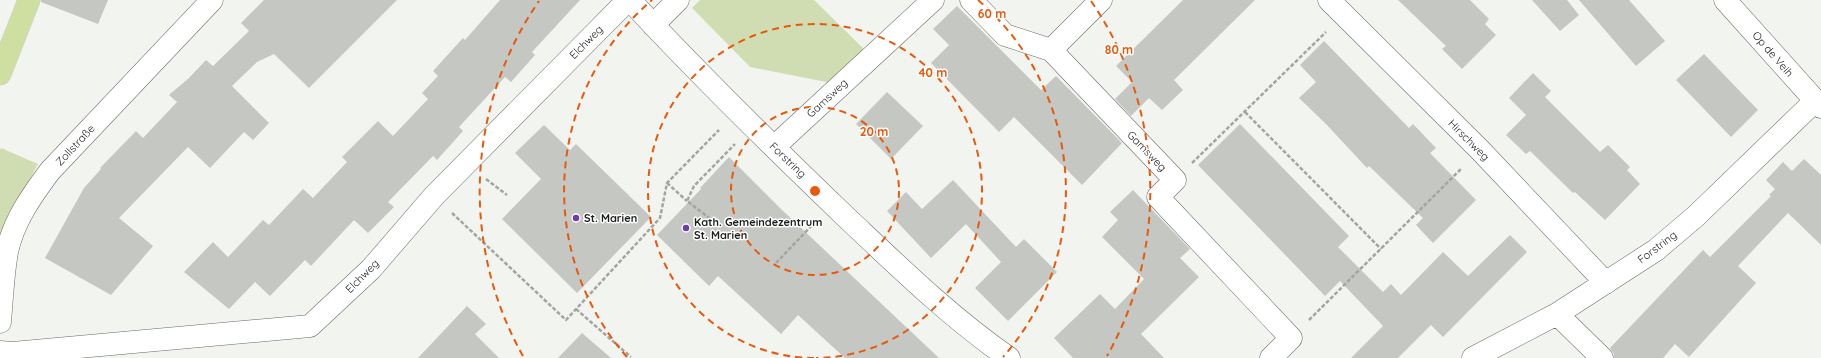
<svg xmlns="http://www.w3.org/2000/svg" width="1821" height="358" viewBox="0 0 1821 358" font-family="Quicksand,sans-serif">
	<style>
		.green { fill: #d0ddb3 }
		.building { fill: #c5c7c2 }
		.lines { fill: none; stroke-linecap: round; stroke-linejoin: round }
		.minor-casing { stroke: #6a6b67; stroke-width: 23 }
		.tertiary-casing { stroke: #6a6b67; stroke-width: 23 }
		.primary-casing { stroke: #d2d2d2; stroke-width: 23 }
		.path { stroke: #a4a5a1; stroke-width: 2.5; stroke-dasharray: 4 2; stroke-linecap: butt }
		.minor { stroke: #fff; stroke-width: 22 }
		.tertiary { stroke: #fff; stroke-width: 22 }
		.primary { stroke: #cedfa1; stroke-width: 22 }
		.ring { fill: none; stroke: #e8590c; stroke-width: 2; stroke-dasharray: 7 5 }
		.poi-dot { fill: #733bb2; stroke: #fff; stroke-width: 1.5 }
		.labels { text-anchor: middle; stroke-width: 3; stroke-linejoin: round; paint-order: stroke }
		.street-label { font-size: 11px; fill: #1d1d1c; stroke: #fff }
		.poi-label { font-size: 11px; font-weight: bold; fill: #1d1d1c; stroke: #fff; text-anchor: start }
		.centre { fill: #e8590c; stroke: #fff; stroke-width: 2 }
		.ring-label { font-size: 12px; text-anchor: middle; font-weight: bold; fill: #e8590c; stroke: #fff; stroke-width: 3; stroke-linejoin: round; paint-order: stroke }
	</style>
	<rect width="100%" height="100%" fill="#f2f4ef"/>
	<path class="green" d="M700 0H814L864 49 831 83 750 67 692 8Z
		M1 148 38 164 0 235V150Z"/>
	<path class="building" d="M41 0H108L98 24 41 2Z
		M264 0H397L309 88 274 54 257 62 232 86 269 123 253 140 244 132 210 168 188 147 119 218 153 246 111 295 45 258 84 188 101 169 100 168 136 131 143 138 177 102 169 95 189 78 206 60 213 66 249 31 241 23Z
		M500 0H580L532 52 535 55 511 82 505 77 459 127 463 131 437 160 433 156 388 202 394 207 368 233 354 220 311 266 305 260 270 296 255 282 229 309 184 272 213 242 228 257 263 220 269 225 303 189 313 198 347 162 342 157 378 121 393 136 428 99 422 93 438 76 433 71 463 38 465 40Z
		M1183 0H1255L1174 80 1183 90 1162 110 1149 98 1131 116 1115 99 1132 82 1116 66Z
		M1398 0H1470L1489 19 1485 24 1496 35 1462 69 1442 49 1446 46Z
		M1532 0H1567L1579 15 1560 31Z
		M1579 0H1629L1665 41 1636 66Z
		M957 6 1041 90 1056 76 1122 143 1082 185 1014 117 999 132 931 63 949 45 933 29Z
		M1324 41 1409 128 1413 124 1436 148 1430 153 1476 200 1433 243 1416 225 1423 218 1369 166 1367 168 1326 124 1299 98 1316 82 1300 65Z
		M1704 54 1758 110 1731 137 1676 80Z
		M1533 73 1551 91 1545 97 1600 152 1608 145 1630 167 1627 170 1640 184 1605 220 1575 192 1573 193 1530 151 1526 154 1506 135 1526 115 1509 98Z
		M887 92 923 126 891 159 856 124Z
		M1240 124 1349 236 1338 247 1383 292 1391 284 1401 295 1443 252 1468 276 1510 235 1527 252 1443 337 1431 325 1398 358H1351L1383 326 1340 281 1325 296 1198 165Z
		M544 125 570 150 576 144 651 217 577 293 502 219 541 179 515 153Z
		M729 157 781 209 939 358H845L798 315 781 334 718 276 709 286 657 235 701 189 700 188Z
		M1804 159 1821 175V245L1788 213 1738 266 1756 283 1689 357 1675 344 1663 358H1614V354L1610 348 1703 250 1710 257 1771 196 1769 195 1775 189 1766 180 1783 162 1792 171Z
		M953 180 1016 247 1024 239 1057 272 1008 321 975 288 1001 262 966 224 931 258 887 211 906 192 922 209Z
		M1133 190 1190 249 1180 258 1199 277 1141 334 1164 358H1073L1054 338 1100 294 1115 309 1144 279 1102 237 1118 220 1110 212Z
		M467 306 486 324 475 334 499 358H418Z
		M582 333 611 358H558Z"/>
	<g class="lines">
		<defs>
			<path id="minor" d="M630 0C699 75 773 147 847 218 899 267 950 317 1009 358
				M971 0 1005 35 1051 50 1175 180 1158 197 1291 338 1271 358
				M1329 0 1480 150 1606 283
				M653 25 678 0
				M1051 50 1101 0
				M774 147 933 0
				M1557 314 1602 358
				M0 322C2 299 3 275 7 252 13 222 32 195 50 171L212 0
				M0 352 13 353 310 326 371 269 434 196 628 0
				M1473 358 1557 314 1656 250 1696 216 1815 101"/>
			<path id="tertiary" d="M1725 0 1821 107"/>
			<path id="primary" d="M0 74 29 0"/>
		</defs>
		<use href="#minor" class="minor-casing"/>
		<use href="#tertiary" class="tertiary-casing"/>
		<use href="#primary" class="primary-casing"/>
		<path class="path" d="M1245 112 1381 249
			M1192 163 1326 32
			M486 179 507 195
			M667 183 687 201
			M452 213 566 320 660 218 667 183 719 130
			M720 226 687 201 694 186 735 144
			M776 263 815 222
			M576 309 631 357
			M1309 320 1462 168"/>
		<use href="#minor" class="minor"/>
		<use href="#tertiary" class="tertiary"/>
		<use href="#primary" class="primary"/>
	</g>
	<g class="ring">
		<circle cx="815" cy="191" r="84"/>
		<path d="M814 358A167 167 0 1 1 816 358"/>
		<path d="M627 357A251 251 0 0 1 652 0M978 0A251 251 0 0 1 1003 357"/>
		<path d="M523 356A335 335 0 0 1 539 1M1091 1A335 335 0 0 1 1107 356"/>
	</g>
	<g class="poi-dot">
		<circle cx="576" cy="218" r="4"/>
		<circle cx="686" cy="228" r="4"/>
	</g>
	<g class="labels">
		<g class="street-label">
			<text transform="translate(586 42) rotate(-45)" y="4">Elchweg</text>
			<text transform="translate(1773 54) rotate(49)" y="4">Op de Veih</text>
			<text transform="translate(827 98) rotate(-43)" y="4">Gamsweg</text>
			<text transform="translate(1469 140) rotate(45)" y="4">Hirschweg</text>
			<text transform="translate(75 145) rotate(-47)" y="4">Zollstraße</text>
			<text transform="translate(1147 151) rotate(46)" y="4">Gamsweg</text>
			<text transform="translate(788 160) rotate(44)" y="4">Forstring</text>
			<text transform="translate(1657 247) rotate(-37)" y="4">Forstring</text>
			<text transform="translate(362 276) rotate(-45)" y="4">Elchweg</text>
		</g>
		<g class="poi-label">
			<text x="584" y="222">St. Marien</text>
			<text x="694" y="226">Kath. Gemeindezentrum<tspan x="694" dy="13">St. Marien</tspan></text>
		</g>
	</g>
	<circle cx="815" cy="191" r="6" class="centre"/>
	<g class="ring-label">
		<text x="992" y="18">60 m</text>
		<text x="1119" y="54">80 m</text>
		<text x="933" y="77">40 m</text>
		<text x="874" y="136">20 m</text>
	</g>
</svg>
